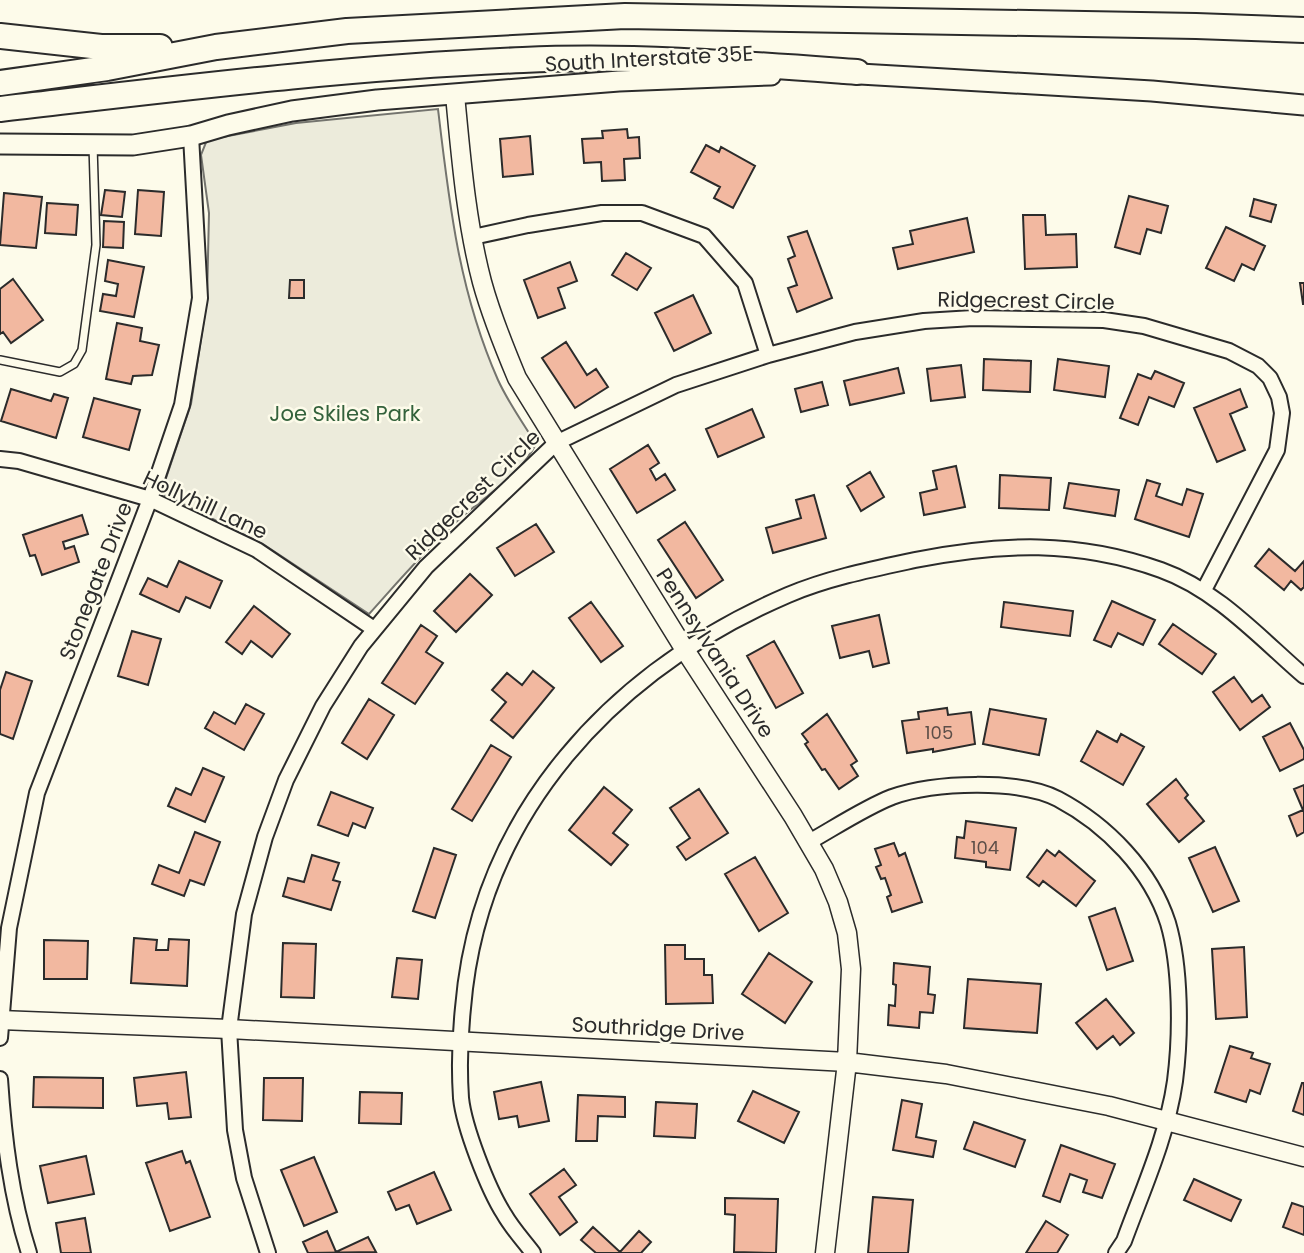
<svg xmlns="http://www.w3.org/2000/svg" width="1304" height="1253" viewBox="0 0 1304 1253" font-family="Poppins,sans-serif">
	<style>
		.green { fill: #ecebdb; stroke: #74746e; stroke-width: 2 }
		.building { fill: #f2b8a0; stroke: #2b2b2b; stroke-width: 2 }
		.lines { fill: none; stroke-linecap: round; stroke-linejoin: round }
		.service-casing { stroke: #2b2b2b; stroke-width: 10 }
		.minor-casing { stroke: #2b2b2b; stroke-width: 18 }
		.tertiary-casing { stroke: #2b2b2b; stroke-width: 21 }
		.secondary-casing { stroke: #2b2b2b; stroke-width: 23 }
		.motorway-casing { stroke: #2b2b2b; stroke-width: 28 }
		.service { stroke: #fdfbea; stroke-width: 7 }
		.minor { stroke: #fdfbea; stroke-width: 14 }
		.tertiary { stroke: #fdfbea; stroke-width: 18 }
		.secondary { stroke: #fdfbea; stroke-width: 19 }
		.motorway { stroke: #fdfbea; stroke-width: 24 }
		.labels { text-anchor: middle; stroke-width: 5; stroke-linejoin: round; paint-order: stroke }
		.number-label { font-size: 18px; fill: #5d4e48 }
		.street-label { font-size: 21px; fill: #2b2b2b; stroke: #fdfbea }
		.park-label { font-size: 21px; fill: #34623c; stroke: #fdfbea }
	</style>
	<rect width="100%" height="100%" fill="#fdfbea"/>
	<path class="green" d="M438 109C449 203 459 292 498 380 508 402 523 423 536 444 519 477 482 498 455 523 424 551 397 583 369 614L263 544 161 493 191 404 207 300 209 213 201 155 207 140 296 123Z"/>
	<path class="building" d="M627 129 628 138 639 137 640 158 624 159 625 180 602 181 601 162 584 163 582 139 603 138 602 131Z
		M530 136 533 174 503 177 500 139Z
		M706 145 719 152 721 147 755 166 733 208 714 198 720 187 691 172Z
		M105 190 125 192 122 217 101 215Z
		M138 190 164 192 161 236 135 234Z
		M4 193 42 197 36 248 0 245Z
		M1129 196 1168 206 1161 233 1147 229 1140 254 1115 247Z
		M1254 199 1276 205 1271 222 1250 216Z
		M47 203 78 205 76 235 45 233Z
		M1023 215H1045L1046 235 1076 234 1077 267 1025 269Z
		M967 218 974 252 898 269 893 248 913 244 910 231Z
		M104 221 124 222 123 248 103 247Z
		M1226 227 1265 246 1254 270 1242 264 1234 281 1206 268Z
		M807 231 832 298 797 312 788 288 797 285 788 259 795 256 788 237Z
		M626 253 651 268 637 290 612 275Z
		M108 260 144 267 134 317 100 311 103 294 116 296 118 284 105 281Z
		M570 262 577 281 558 288 565 308 538 318 524 280Z
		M13 279 43 320 11 343 3 332 0 334V289Z
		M290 280H304V298H289Z
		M1300 283H1304V304H1303Z
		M693 295 711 333 674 351 655 313Z
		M117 323 142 328 140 341 159 345 152 375 133 376 131 384 106 379Z
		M566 342 587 375 596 369 608 387 575 408 542 358Z
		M984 359 1031 361 1030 392 983 390Z
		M1058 359 1109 366 1105 397 1054 390Z
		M961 365 965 397 931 401 927 369Z
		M898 368 904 393 850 405 844 381Z
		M1155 371 1184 383 1174 407 1149 397 1138 425 1120 418 1138 374 1151 379Z
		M822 382 828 405 801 412 795 389Z
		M11 389 51 401 54 394 68 398 56 438 1 421Z
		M1240 389 1247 407 1230 414 1245 450 1217 462 1194 408Z
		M94 398 140 410 129 450 83 437Z
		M752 409 764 437 718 457 706 429Z
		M648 445 659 463 650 469 656 480 665 474 675 490 637 513 610 469Z
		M956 466 965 507 924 515 920 493 937 489 933 471Z
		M870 472 884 497 861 511 847 486Z
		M1000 475 1051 478 1049 510 999 508Z
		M1147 480 1160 484 1156 496 1182 505 1187 489 1203 494 1189 537 1135 519Z
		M1069 483 1119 490 1115 516 1064 508Z
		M814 495 826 538 773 553 766 528 801 518 796 500Z
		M82 515 88 534 63 542 65 549 74 546 79 562 42 575 35 555 30 556 23 535Z
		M685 522 723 580 696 598 658 540Z
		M536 524 554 552 515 576 497 548Z
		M1269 549 1295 571 1304 561V587L1301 590 1291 581 1284 590 1255 566Z
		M179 561 222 581 210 608 186 597 179 612 140 594 148 578 167 587Z
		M470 574 492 595 456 632 434 611Z
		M1112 601 1155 620 1143 645 1118 633 1111 647 1094 640Z
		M591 602 623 646 601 662 569 618Z
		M1004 602 1073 611 1070 636 1001 627Z
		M254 606 290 634 272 657 251 641 242 654 226 642Z
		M879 615 889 663 873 667 869 651 840 658 832 626Z
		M1173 624 1216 654 1202 674 1159 644Z
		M421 625 437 636 426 652 443 663 415 704 382 683Z
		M132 631 161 639 148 685 118 676Z
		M774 641 803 693 776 708 747 656Z
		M533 671 554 688 513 738 491 720 506 702 492 690 507 673 522 685Z
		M6 672 32 681 13 739 0 734V690Z
		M1234 677 1252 702 1262 695 1270 707 1240 730 1213 692Z
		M369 699 394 715 367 759 342 743Z
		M246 704 264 714 244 750 205 728 214 712 235 724Z
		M947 708 948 715 971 712 975 744 933 752V749L907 753 902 721 919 719 918 712Z
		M990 709 1046 719 1039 755 983 744Z
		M827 714 857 761 851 765 858 776 839 789 825 769 822 770 805 744 808 742 802 734Z
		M1290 723 1304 750V759L1280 771 1263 737Z
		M1097 731 1117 742 1121 734 1144 747 1123 785 1081 761Z
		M491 745 511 757 472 821 452 809Z
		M203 768 224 777 205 822 168 806 176 788 191 795Z
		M1176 779 1188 795 1185 798 1204 821 1179 842 1147 804Z
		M1304 785V832L1297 836 1289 816 1303 810 1294 789Z
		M604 787 632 810 613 833 628 845 611 865 569 830Z
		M699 789 728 833 686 860 677 847 690 838 670 808Z
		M331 792 373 808 365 828 353 823 348 836 318 825Z
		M966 821 1016 828 1010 870 986 867V862L955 858 957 837 964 838Z
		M195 832 220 842 204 885 190 880 184 896 152 884 159 865 179 873Z
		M894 843 899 856 905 853 922 902 892 912 887 897 891 895 885 878 881 879 876 867 881 865 875 849Z
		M1215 847 1239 901 1213 912 1189 858Z
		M434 848 456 855 435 918 413 911Z
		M1047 850 1055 856 1059 851 1095 881 1076 906 1043 881 1039 886 1027 877Z
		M312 855 339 863 333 880 340 882 331 910 283 896 288 878 304 882Z
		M755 857 788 913 759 931 725 874Z
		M1115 908 1133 961 1107 970 1089 917Z
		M134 938 157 940 156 950H168L169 939 189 940 187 986 131 983Z
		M44 940 88 941 87 979H44Z
		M283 943 316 944 314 998 281 997Z
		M665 945H685V959H704V975H712L713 1003 666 1004Z
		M1244 947 1247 1017 1216 1019 1212 949Z
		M769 953 812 982 785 1023 742 994Z
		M397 958 422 960 418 999 392 997Z
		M894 963 930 967 928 994 935 995 933 1013 920 1012 919 1028 888 1025 889 1005 895 1006 896 985 893 984Z
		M968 979 1041 984 1037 1033 964 1028Z
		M1106 999 1134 1033 1120 1045 1113 1036 1097 1049 1076 1023Z
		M1230 1046 1253 1053 1251 1058 1270 1064 1260 1094 1250 1090 1246 1102 1215 1092Z
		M186 1072 191 1117 169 1119 167 1103 137 1106 134 1078Z
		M34 1077 103 1078V1108L33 1107Z
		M264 1078H303L302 1121 263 1120Z
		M541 1082 549 1121 519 1127 517 1116 499 1119 494 1092Z
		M1302 1083H1304V1115L1293 1111Z
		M753 1091 799 1112 784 1143 738 1121Z
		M360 1092 402 1093 401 1124 359 1123Z
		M578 1095 625 1097V1117L598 1116 597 1141H576Z
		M902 1100 922 1104 916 1137 936 1141 933 1157 893 1150Z
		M656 1102 697 1104 695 1138 654 1136Z
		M974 1122 1025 1140 1015 1167 964 1149Z
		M1061 1145 1115 1164 1102 1198 1083 1192 1087 1180 1070 1174 1060 1202 1043 1196Z
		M182 1151 186 1163 190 1161 210 1217 170 1231 146 1163Z
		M86 1156 94 1194 48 1203 40 1166Z
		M314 1157 337 1212 304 1226 281 1170Z
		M564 1169 576 1185 559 1197 577 1222 560 1235 530 1194Z
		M434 1172 451 1210 417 1224 409 1205 396 1210 388 1192Z
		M1194 1179 1241 1200 1231 1221 1184 1200Z
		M873 1197 913 1200 908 1253H868Z
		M725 1198 778 1199 776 1253 734 1252 735 1215 725 1214Z
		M1292 1203 1304 1207V1235L1283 1227Z
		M85 1218 91 1253H61L56 1223Z
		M1046 1221 1068 1235 1057 1253H1026Z
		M593 1227 620 1252 639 1231 651 1242 641 1253H596L581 1240Z
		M327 1231 336 1252 368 1237 376 1252 308 1253 303 1242Z"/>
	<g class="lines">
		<defs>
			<path id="service" d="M0 360 60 372 74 364 82 350 96 245 93 145"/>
			<path id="minor" d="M473 237 528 225 602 213H642L704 236 745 283 768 355
				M0 459 19 461 150 499 257 550 374 629
				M809 842C834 828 866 807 892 797 934 782 1019 779 1058 799 1107 825 1151 870 1168 923 1181 967 1181 1035 1175 1081 1167 1137 1143 1189 1124 1241L1116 1253
				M0 1038 9 928 37 793 150 499 182 405 200 298 191 136
				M0 1079C4 1138 11 1197 29 1253
				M268 1253 244 1178 235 1130 229 1029 244 914 265 837 286 780 323 706 361 646 426 567 556 443 676 385 768 355 855 332 924 321 973 318 1104 320 1144 326 1229 351 1258 366 1270 378 1279 397 1282 413 1277 450 1204 590
				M533 1253C523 1240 512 1228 504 1214 488 1189 464 1127 461 1098 459 1068 460 1037 463 1008 479 812 614 670 788 595 828 578 873 569 915 560 1001 543 1077 540 1161 570 1217 590 1260 638 1304 676"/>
			<path id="tertiary" d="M455 95C461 157 466 221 482 282 491 315 504 347 517 378L685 650 793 816 824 869 838 902 847 933 851 969 847 1062 825 1253
				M0 1020 229 1029 847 1062 946 1074 1109 1106 1304 1157"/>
			<path id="secondary" d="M843 73 1152 91 1304 105
				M0 144 133 145 191 136 228 125 292 111 377 100 619 81 771 75"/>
			<path id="motorway" d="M0 36 101 47H160
				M0 83 107 68 216 47 347 31 625 16 1196 26 1304 30
				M0 109C174 89 348 67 523 60 635 55 746 64 857 72"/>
		</defs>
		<use href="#service" class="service-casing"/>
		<use href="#minor" class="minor-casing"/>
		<use href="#tertiary" class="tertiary-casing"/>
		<use href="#secondary" class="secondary-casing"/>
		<use href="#motorway" class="motorway-casing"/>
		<use href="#service" class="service"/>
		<use href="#minor" class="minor"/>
		<use href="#tertiary" class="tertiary"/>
		<use href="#secondary" class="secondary"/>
		<use href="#motorway" class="motorway"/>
	</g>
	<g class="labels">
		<g class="number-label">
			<text x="939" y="739">105</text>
			<text x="985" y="854">104</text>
		</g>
		<g class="street-label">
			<text transform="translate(649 59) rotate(-3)" y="7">South Interstate 35E</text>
			<text transform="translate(1026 301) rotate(1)" y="7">Ridgecrest Circle</text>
			<text transform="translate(473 495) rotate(-44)" y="7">Ridgecrest Circle</text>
			<text transform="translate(205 505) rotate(25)" y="7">Hollyhill Lane</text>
			<text transform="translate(96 581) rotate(-69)" y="7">Stonegate Drive</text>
			<text transform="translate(715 653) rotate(57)" y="7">Pennsylvania Drive</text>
			<text transform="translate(658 1029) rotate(3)" y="7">Southridge Drive</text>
		</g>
		<g class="park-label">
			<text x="345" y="421">Joe Skiles Park</text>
		</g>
	</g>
</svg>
